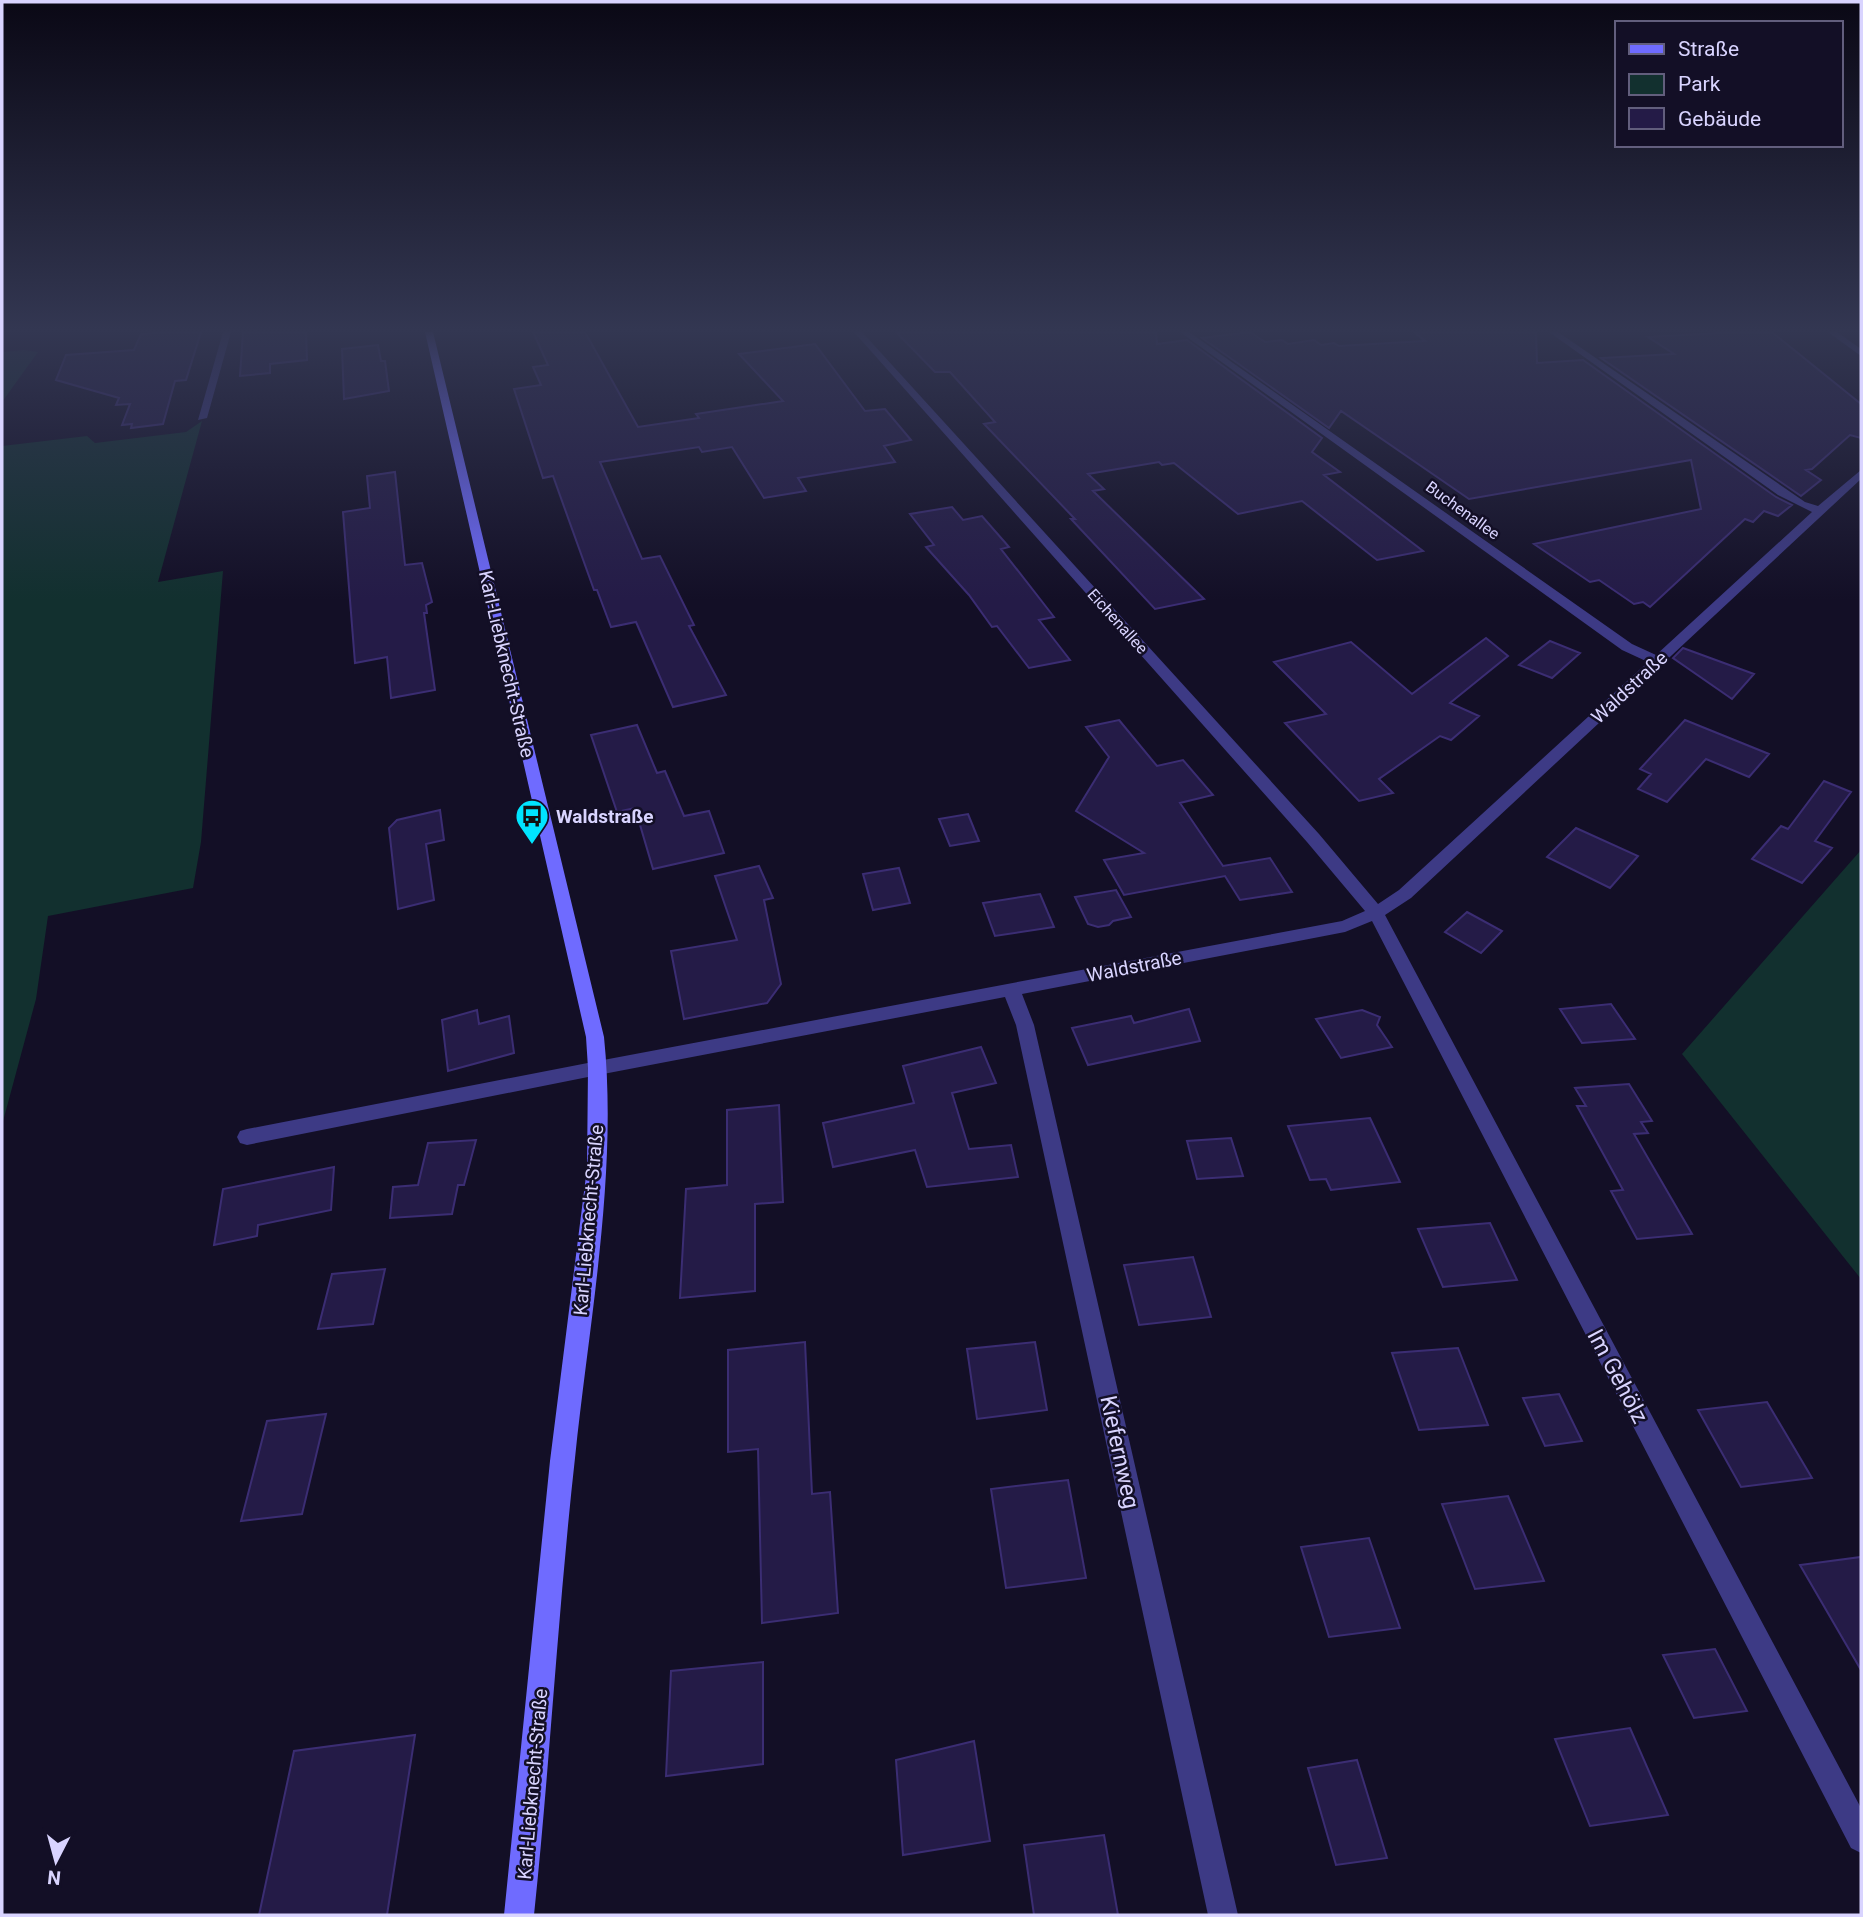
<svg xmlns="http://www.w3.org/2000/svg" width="1863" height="1917" viewBox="0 0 1863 1917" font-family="Roboto,sans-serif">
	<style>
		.green { fill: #12302f }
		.building { fill: #241b47; stroke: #3b2d73; stroke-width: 2 }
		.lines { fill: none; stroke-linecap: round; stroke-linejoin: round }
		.lane { fill: #3d3a85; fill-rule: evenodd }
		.street { fill: #3d3a85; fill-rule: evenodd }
		.secondary { fill: #6f6bff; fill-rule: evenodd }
		.labels { text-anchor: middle; stroke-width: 5; stroke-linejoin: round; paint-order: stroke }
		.far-street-label { font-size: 16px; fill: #d9d4ff; stroke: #130f26 }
		.street-label { font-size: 19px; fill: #d9d4ff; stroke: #130f26 }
		.poi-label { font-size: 19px; font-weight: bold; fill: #d9d4ff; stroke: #130f26; text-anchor: start }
		.near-street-label { font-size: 23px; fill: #d9d4ff; stroke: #130f26 }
	</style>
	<rect width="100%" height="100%" fill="#130f26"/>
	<path class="green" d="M24 350 38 352 2 402V352Z
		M202 421 158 582 223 571 201 842 193 888 48 916 36 999 2 1125V446L87 436 95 443 186 432Z
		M1861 850V1279L1682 1054Z"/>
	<path class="building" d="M169 332H201L186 380 175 381 163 424 131 428 132 424 122 425 130 404 116 405 119 398 56 380 66 355 134 350 141 334Z
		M243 332H306L307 360 270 364V373L240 376Z
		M533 332H585L638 427 699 418 696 414 783 401 739 354 815 344 865 411 885 409 911 440 884 446 895 462 798 478 806 491 764 498 732 447 702 452 699 447 600 462 642 559 660 556 694 625 689 626 726 695 673 707 636 622 611 627 597 590H594L553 476 543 478 514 389 541 385 533 367 548 365Z
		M896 332H1156L1157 344 1187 340 1322 438 1312 452 1340 472 1324 475 1423 551 1377 560 1302 501 1238 514 1174 463 1162 465 1159 462 1088 474 1104 489 1093 491 1204 599 1155 609 1071 519H1075L984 424 995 422 950 372H935Z
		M1250 332 1265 342 1282 340 1288 344 1314 340 1321 345 1334 343 1339 346 1425 341 1414 332H1536L1537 363 1583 360 1776 497 1792 505 1778 516 1764 511 1753 522 1745 519 1650 607 1643 602 1634 604 1599 580 1590 582 1534 544 1701 509 1691 460 1469 499 1341 411 1329 428 1202 338Z
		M1736 332 1773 333 1861 404V438L1850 435 1812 469 1806 470 1821 480 1801 496 1601 358 1674 354 1648 337Z
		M378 345 381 361H385L389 391 344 399 342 349Z
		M395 472 405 565 422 563 432 602 426 605 427 613H424L435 690 391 698 387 657 355 663 343 512 370 508 367 476Z
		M952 507 963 520 982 516 1009 547 1001 549 1054 617 1039 620 1070 660 1029 668 997 626 992 627 969 595 926 547 934 545 910 514Z
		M1486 638 1508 656 1450 703 1479 716 1451 740 1440 736 1379 779 1393 793 1359 801 1285 723 1326 714 1274 662 1351 642 1412 694Z
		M1550 641 1580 653 1552 678 1519 665Z
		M1683 648 1754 674 1732 699 1673 658Z
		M1119 720 1157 766 1183 760 1213 795 1180 803 1223 866 1270 858 1292 892 1240 900 1225 876 1124 895 1104 860 1144 853 1076 811 1109 757 1086 727Z
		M1685 720 1769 754 1749 777 1706 759 1667 802 1638 789 1651 774 1640 769Z
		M637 725 657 773 665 771 684 816 709 811 724 853 653 869 635 808 617 812 591 735Z
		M1824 781 1851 792 1815 841 1832 848 1802 883 1752 859 1781 826 1788 829Z
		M440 810 444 840 426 844 434 900 398 909 389 828 397 820Z
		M968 814 979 841 950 846 939 819Z
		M1576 828 1638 856 1610 888 1547 857Z
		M759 866 773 898 764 900 781 984 767 1003 684 1019 671 951 737 940 715 876Z
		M899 868 910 903 873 910 863 874Z
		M1116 890 1131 917 1113 921 1109 925 1098 927 1088 924 1075 897Z
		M1040 894 1054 927 995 936 983 903Z
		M1467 912 1502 931 1481 953 1445 932Z
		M1611 1004 1635 1039 1582 1043 1560 1009Z
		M1189 1009 1200 1041 1088 1065 1072 1028 1131 1016 1134 1023Z
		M477 1010 479 1024 509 1016 514 1053 448 1071 442 1020Z
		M1362 1010 1380 1017 1377 1025 1392 1047 1341 1058 1316 1019Z
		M981 1047 996 1083 952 1093 969 1149 1011 1145 1018 1177 927 1187 915 1150 833 1167 823 1123 914 1103 903 1066Z
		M1629 1084 1652 1121 1641 1122 1648 1133 1634 1134 1692 1234 1637 1239 1611 1191 1623 1190 1577 1106H1586L1575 1088Z
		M779 1105 783 1202 755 1204V1291L680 1298 686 1189 727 1185V1110Z
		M1370 1118 1400 1182 1331 1190 1326 1179 1310 1180 1288 1126Z
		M1231 1138 1243 1176 1197 1179 1187 1141Z
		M476 1140 464 1185H458L452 1214 390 1218 393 1187 418 1185 428 1143Z
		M334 1167 331 1210 258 1225 257 1236 214 1245 223 1189Z
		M1490 1223 1517 1280 1443 1287 1418 1229Z
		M1193 1257 1211 1317 1139 1325 1124 1265Z
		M385 1269 373 1324 318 1329 332 1274Z
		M805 1342 812 1494 830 1492 838 1613 762 1623 758 1449 728 1452V1350Z
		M1035 1342 1047 1410 977 1419 967 1349Z
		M1458 1348 1488 1425 1419 1430 1392 1353Z
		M1559 1394 1582 1441 1545 1446 1523 1398Z
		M1767 1402 1812 1478 1741 1487 1698 1410Z
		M326 1414 302 1514 241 1521 267 1421Z
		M1068 1480 1086 1578 1006 1588 991 1489Z
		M1508 1496 1544 1581 1475 1589 1442 1504Z
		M1369 1538 1400 1628 1329 1637 1301 1547Z
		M1861 1557V1670L1800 1565Z
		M1715 1649 1747 1711 1694 1718 1663 1655Z
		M763 1662V1764L666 1776 671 1671Z
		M1630 1728 1668 1815 1590 1826 1555 1739Z
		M415 1735 387 1915H259L294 1751Z
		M974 1741 990 1841 903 1855 896 1760Z
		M1357 1760 1387 1858 1336 1865 1308 1768Z
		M1104 1835 1118 1915H1034L1024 1845Z"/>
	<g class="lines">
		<path class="lane" d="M598 1061 605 1063 608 1068 605 1073 598 1075 247 1145 240 1143 237 1137 240 1131 247 1129Z"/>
		<path class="street" d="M223 332H231L207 418 198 420Z
			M854 332H862L1319 834 1378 904 1399 890 1648 662 1622 650 1180 332H1189L1632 644 1656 655 1812 512 1778 495 1549 332H1558L1805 502 1818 506 1861 470V479L1411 898 1385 915 1861 1808V1853L1851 1848 1372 921 1345 932 1022 994 1034 1025 1238 1915H1208L1016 1025 1005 997 598 1075 591 1073 588 1068 591 1063 598 1061 1342 921 1365 911 1307 842Z
			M1828 332H1837L1861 349V356Z"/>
		<path class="secondary" d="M425 332H433L604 1037C618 1173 589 1322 575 1458 558 1610 550 1763 534 1915H504L550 1461 587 1168 588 1068 586 1037Z"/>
	</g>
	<linearGradient id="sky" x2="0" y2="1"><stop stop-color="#0a0815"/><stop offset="0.55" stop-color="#333752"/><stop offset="1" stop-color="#333752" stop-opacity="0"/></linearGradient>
	<rect width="1863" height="600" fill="url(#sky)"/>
	<defs>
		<symbol id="bus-pin" viewBox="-11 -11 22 30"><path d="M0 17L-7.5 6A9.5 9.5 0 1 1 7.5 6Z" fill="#00e5ff" stroke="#130f26"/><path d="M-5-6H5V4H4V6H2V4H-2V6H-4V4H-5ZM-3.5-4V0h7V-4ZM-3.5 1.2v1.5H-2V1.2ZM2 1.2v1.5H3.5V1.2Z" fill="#111"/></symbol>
	</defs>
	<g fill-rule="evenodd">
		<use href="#bus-pin" x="513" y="797" width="38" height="52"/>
	</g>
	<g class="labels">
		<g class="far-street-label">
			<text transform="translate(1463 510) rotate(36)" y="6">Buchenallee</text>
			<text transform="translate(1118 621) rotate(48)" y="6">Eichenallee</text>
		</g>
		<g class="street-label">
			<text transform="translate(507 664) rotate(77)" y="7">Karl-Liebknecht-Straße</text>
			<text transform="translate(1629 687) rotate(-43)" y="7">Waldstraße</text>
			<text transform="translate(1134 966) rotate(-11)" y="7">Waldstraße</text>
			<text transform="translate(588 1220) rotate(-85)" y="7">Karl-Liebknecht-Straße</text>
			<text transform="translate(532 1784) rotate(-85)" y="7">Karl-Liebknecht-Straße</text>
		</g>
		<g class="poi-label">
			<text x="556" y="823">Waldstraße</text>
		</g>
		<g class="near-street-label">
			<text transform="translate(1618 1376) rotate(62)" y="8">Im Gehölz</text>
			<text transform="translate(1120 1452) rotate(78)" y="8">Kiefernweg</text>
		</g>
	</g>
	<rect width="1863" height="1917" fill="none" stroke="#d9d4ff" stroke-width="7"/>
	<rect x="1615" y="21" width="228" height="126" fill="#130f26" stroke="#625e7d" stroke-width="2"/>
	<rect x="1629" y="44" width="35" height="10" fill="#6f6bff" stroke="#625e7d" stroke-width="2"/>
	<text x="1678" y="56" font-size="21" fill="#d9d4ff">Straße</text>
	<rect x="1629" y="74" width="35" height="21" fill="#12302f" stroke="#625e7d" stroke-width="2"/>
	<text x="1678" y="91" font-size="21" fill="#d9d4ff">Park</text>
	<rect x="1629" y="108" width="35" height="21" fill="#241b47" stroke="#625e7d" stroke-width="2"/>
	<text x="1678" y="126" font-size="21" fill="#d9d4ff">Gebäude</text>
	<g transform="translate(56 1861) rotate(186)" stroke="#130f26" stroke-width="5" paint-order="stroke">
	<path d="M0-5L12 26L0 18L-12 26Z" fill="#d9d4ff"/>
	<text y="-10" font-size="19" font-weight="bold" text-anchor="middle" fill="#d9d4ff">N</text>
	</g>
</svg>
